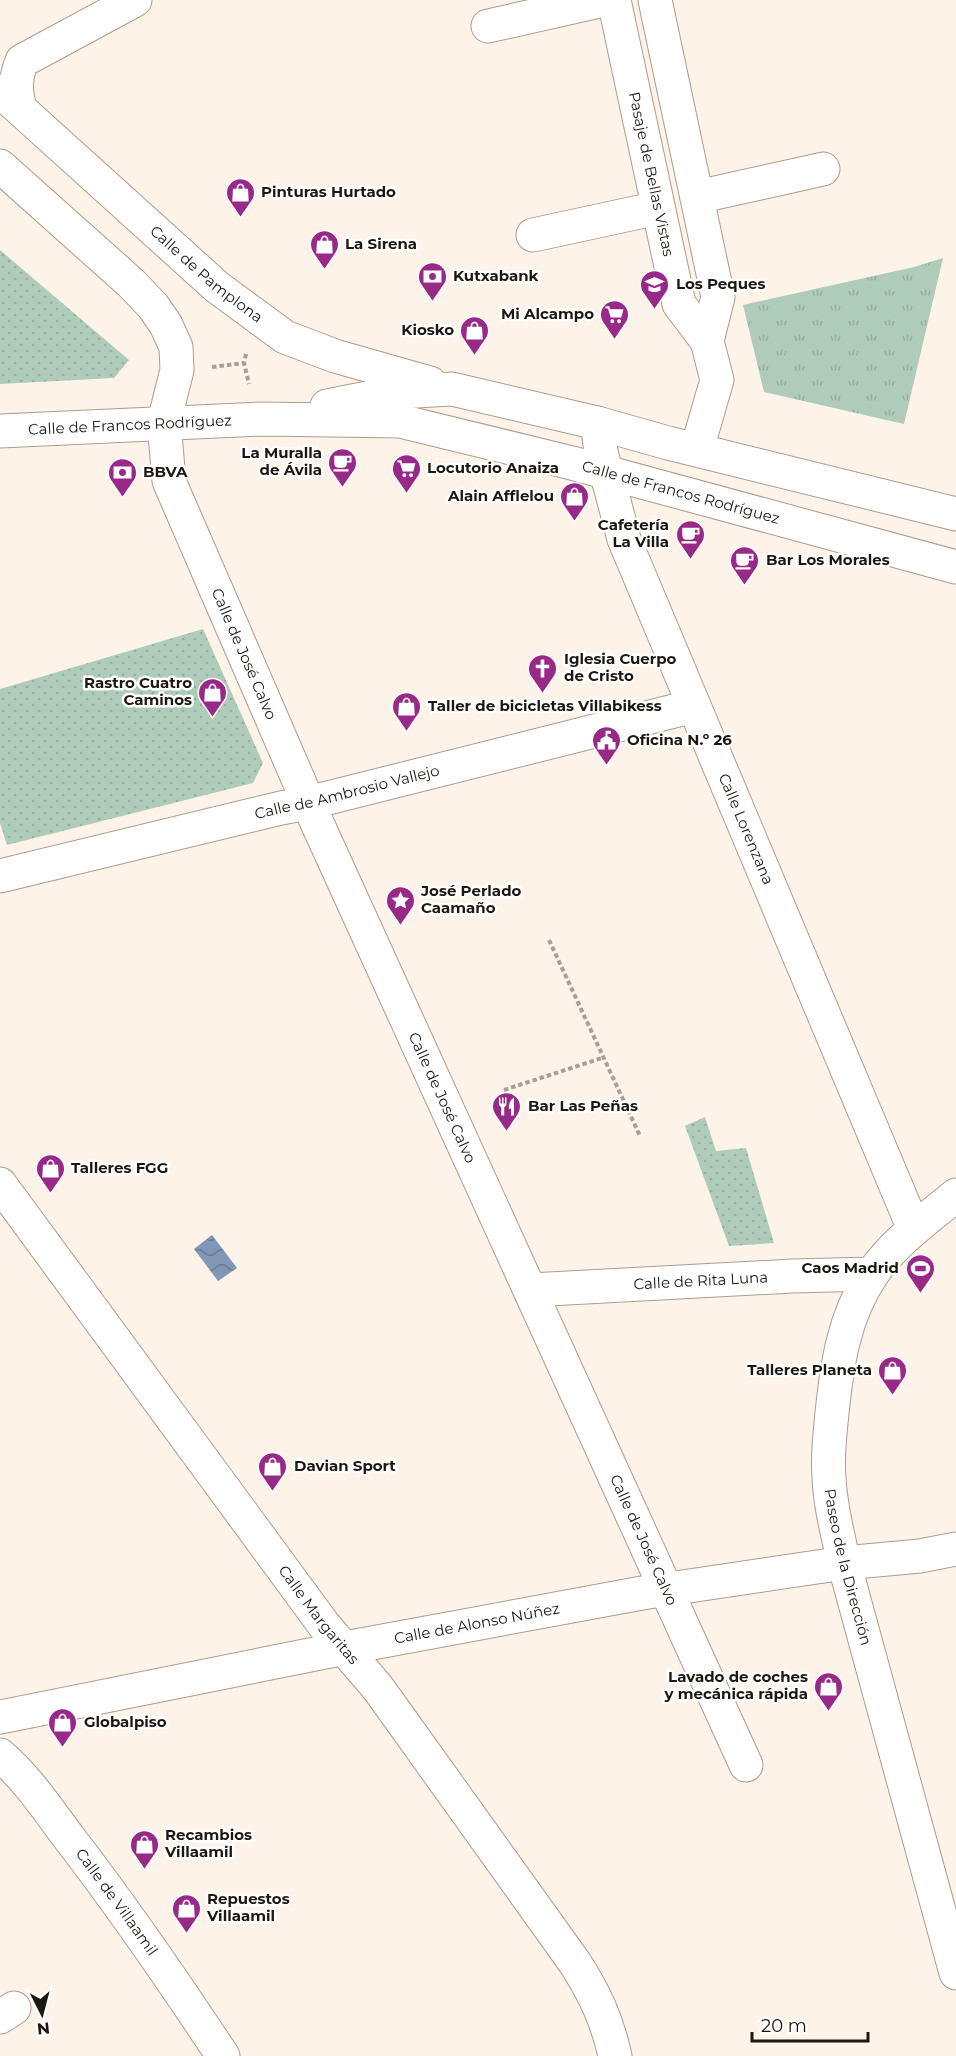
<svg xmlns="http://www.w3.org/2000/svg" width="956" height="2056" viewBox="0 0 956 2056" font-family="Montserrat,sans-serif">
	<style>
		.grass { fill: url(#grass-dots) }
		.park { fill: url(#park-tufts) }
		.water { fill: url(#water-waves) }
		.lines { fill: none; stroke-linecap: round; stroke-linejoin: round }
		.minor-casing { stroke: #ab9c8d; stroke-width: 35 }
		.path { stroke: #a79e96; stroke-width: 4; stroke-dasharray: 4.5 3; stroke-linecap: butt }
		.minor { stroke: #fff; stroke-width: 33 }
		.labels { text-anchor: middle; stroke-width: 5; stroke-linejoin: round; paint-order: stroke }
		.street-label { font-size: 15px; fill: #1d1711; stroke: #fff }
		.poi-label { font-size: 15px; font-weight: bold; fill: #1d1711; stroke: #fff; text-anchor: start }
	</style>
	<defs>
		<pattern id="grass-dots" width="8" height="8" patternUnits="userSpaceOnUse" patternTransform="scale(1.5)"><rect width="8" height="8" fill="#afccba"/><path d="M2 2h.1M6 6h.1" fill="none" stroke="#96ae9f" stroke-width="1.8" stroke-linecap="round"/></pattern>
		<pattern id="park-tufts" width="24" height="20" patternUnits="userSpaceOnUse" patternTransform="scale(1.5)"><rect width="24" height="20" fill="#afccba"/><path d="M3 7l-1-3M5 7V3M7 7l1-3M15 17l-1-3M17 17v-4M19 17l1-3" fill="none" stroke="#96ae9f"/></pattern>
		<pattern id="water-waves" width="16" height="10" patternUnits="userSpaceOnUse" patternTransform="scale(1.5)"><rect width="16" height="10" fill="#8197b7"/><path d="M0 5q4-4 8 0t8 0" fill="none" stroke="#697a93"/></pattern>
	</defs>
	<rect width="100%" height="100%" fill="#fdf3e9"/>
	<path class="grass" d="M0 250 129 360 114 378 0 384Z
		M203 629 263 763 253 783 7 845 0 823V689Z
		M705 1117 716 1151 746 1148 774 1243 729 1246 685 1126Z"/>
	<path class="park" d="M943 258 904 424 764 392 743 305 914 267Z"/>
	<path class="water" d="M212 1235 237 1268 218 1281 194 1249Z"/>
	<g class="lines">
		<defs>
			<g id="minor">
				<path id="s1" d="M614 0 679 304 707 341 717 380 697 449"/>
				<path d="M655 0 718 297 707 341"/>
				<path d="M488 26 604 0"/>
				<path id="s2" d="M0 91 217 287 285 337 335 356 430 383"/>
				<path d="M20 108C15 90 15 78 22 61L135 0"/>
				<path id="s3" d="M0 166 131 283 153 306 166 325 176 347 177 370 164 422 169 481 318 825 746 1765"/>
				<path d="M697 197 823 169"/>
				<path d="M533 235 658 208"/>
				<path d="M327 406 398 392 452 389 597 423 668 443 956 514"/>
				<path id="s4" d="M597 423 601 452 624 539 914 1229"/>
				<path id="s5" d="M0 431 262 419 400 421 572 463 956 567"/>
				<path id="s6" d="M0 876 281 808 308 803 694 706"/>
				<path id="s7" d="M0 1184 324 1625 378 1688 575 1963C595 1994 607 2020 615 2056"/>
				<path id="s8" d="M956 1195C927 1219 894 1242 873 1273 844 1315 837 1364 832 1413 830 1434 827 1456 829 1477 830 1506 838 1535 844 1563L956 1973"/>
				<path id="s9" d="M530 1290 793 1276 872 1274"/>
				<path id="s10" d="M0 1717 345 1648 642 1593 844 1563 920 1556 956 1549"/>
				<path id="s11" d="M0 1755C28 1779 48 1810 70 1839 124 1909 174 1982 223 2056"/>
				<path d="M0 2017 14 2008"/>
			</g>
		</defs>
		<use href="#minor" class="minor-casing"/>
		<path class="path" d="M246 354 244 363 249 384
			M212 367 244 363
			M549 940 640 1136
			M504 1090 605 1057"/>
		<use href="#minor" class="minor"/>
	</g>
	<defs>
		<symbol id="shop-pin" viewBox="-11 -11 22 30"><path d="M0 17L-7.5 6A9.5 9.5 0 1 1 7.5 6Z" fill="#992988" stroke="#fff"/><path d="M-5-2.5h2.3a2.7 3.5 0 0 1 5.4 0H5L5.5 6h-11ZM-1.5-2.5h3a1.5 2.3 0 0 0-3 0Z" fill="#fff"/></symbol>
		<symbol id="bank-pin" viewBox="-11 -11 22 30"><path d="M0 17L-7.5 6A9.5 9.5 0 1 1 7.5 6Z" fill="#992988" stroke="#fff"/><path d="M-6-4H6V4H-6ZM0-2.3a2.3 2.3 0 1 0 0 4.6a2.3 2.3 0 1 0 0-4.6Z" fill="#fff"/></symbol>
		<symbol id="school-pin" viewBox="-11 -11 22 30"><path d="M0 17L-7.5 6A9.5 9.5 0 1 1 7.5 6Z" fill="#992988" stroke="#fff"/><path d="M0-5L7-2L0 1L-7-2ZM-4 1L0 2.5L4 1V4Q0 6-4 4Z" fill="#fff"/></symbol>
		<symbol id="supermarket-pin" viewBox="-11 -11 22 30"><path d="M0 17L-7.5 6A9.5 9.5 0 1 1 7.5 6Z" fill="#992988" stroke="#fff"/><path d="M-6-5.5h2.5l.6 2H6L4.5 2H-2.5L-4.4-4H-6ZM-1.5 3.2a1.3 1.3 0 1 0 .1 0ZM3 3.2a1.3 1.3 0 1 0 .1 0Z" fill="#fff"/></symbol>
		<symbol id="cafe-pin" viewBox="-11 -11 22 30"><path d="M0 17L-7.5 6A9.5 9.5 0 1 1 7.5 6Z" fill="#992988" stroke="#fff"/><path d="M-5.5-4.5H6V0H3Q3 3.5 0 3.5H-2.5Q-5.5 3.5-5.5 0ZM3-3.2v2h1.7v-2ZM-6 4.5H4V6H-6Z" fill="#fff"/></symbol>
		<symbol id="church-pin" viewBox="-11 -11 22 30"><path d="M0 17L-7.5 6A9.5 9.5 0 1 1 7.5 6Z" fill="#992988" stroke="#fff"/><path d="M-1.2-6h2.4v3.5h3.3v2.4h-3.3V6h-2.4V-.1h-3.3v-2.4h3.3Z" fill="#fff"/></symbol>
		<symbol id="civic-pin" viewBox="-11 -11 22 30"><path d="M0 17L-7.5 6A9.5 9.5 0 1 1 7.5 6Z" fill="#992988" stroke="#fff"/><path d="M-.6-6.5H3V-4.5H.6V-3L4-1V1h2V6H-6V1h2V-1L-.6-3ZM-1.2 2.5V6h2.4V2.5Z" fill="#fff"/></symbol>
		<symbol id="sight-pin" viewBox="-11 -11 22 30"><path d="M0 17L-7.5 6A9.5 9.5 0 1 1 7.5 6Z" fill="#992988" stroke="#fff"/><path d="M0-6L1.8-2.2L6-1.7L2.9 1.2L3.7 5.4L0 3.3L-3.7 5.4L-2.9 1.2L-6-1.7L-1.8-2.2Z" fill="#fff"/></symbol>
		<symbol id="restaurant-pin" viewBox="-11 -11 22 30"><path d="M0 17L-7.5 6A9.5 9.5 0 1 1 7.5 6Z" fill="#992988" stroke="#fff"/><path d="M-5-6h1v4h1v-4h1v4h1v-4h1v5L-1.5 .5V6h-2V.5L-5-1ZM5-6V6H3V1.5H1.5Q1.5-4 5-6Z" fill="#fff"/></symbol>
		<symbol id="stadium-pin" viewBox="-11 -11 22 30"><path d="M0 17L-7.5 6A9.5 9.5 0 1 1 7.5 6Z" fill="#992988" stroke="#fff"/><path d="M0-5a6.5 5 0 1 0 0 10a6.5 5 0 1 0 0-10ZM-3.5-1.8h7v3.6h-7Z" fill="#fff"/></symbol>
	</defs>
	<g fill-rule="evenodd">
		<use href="#shop-pin" x="224" y="176" width="33" height="45"/>
		<use href="#shop-pin" x="308" y="228" width="33" height="45"/>
		<use href="#bank-pin" x="416" y="260" width="33" height="45"/>
		<use href="#school-pin" x="638" y="268" width="33" height="45"/>
		<use href="#supermarket-pin" x="598" y="298" width="33" height="45"/>
		<use href="#shop-pin" x="458" y="314" width="33" height="45"/>
		<use href="#cafe-pin" x="326" y="446" width="33" height="45"/>
		<use href="#supermarket-pin" x="390" y="452" width="33" height="45"/>
		<use href="#bank-pin" x="106" y="456" width="33" height="45"/>
		<use href="#shop-pin" x="558" y="480" width="33" height="45"/>
		<use href="#cafe-pin" x="674" y="518" width="33" height="45"/>
		<use href="#cafe-pin" x="728" y="544" width="33" height="45"/>
		<use href="#church-pin" x="526" y="652" width="33" height="45"/>
		<use href="#shop-pin" x="196" y="676" width="33" height="45"/>
		<use href="#shop-pin" x="390" y="690" width="33" height="45"/>
		<use href="#civic-pin" x="590" y="724" width="33" height="45"/>
		<use href="#sight-pin" x="384" y="884" width="33" height="45"/>
		<use href="#restaurant-pin" x="490" y="1090" width="33" height="45"/>
		<use href="#shop-pin" x="34" y="1152" width="33" height="45"/>
		<use href="#stadium-pin" x="904" y="1252" width="33" height="45"/>
		<use href="#shop-pin" x="876" y="1354" width="33" height="45"/>
		<use href="#shop-pin" x="256" y="1450" width="33" height="45"/>
		<use href="#shop-pin" x="812" y="1670" width="33" height="45"/>
		<use href="#shop-pin" x="46" y="1706" width="33" height="45"/>
		<use href="#shop-pin" x="128" y="1828" width="33" height="45"/>
		<use href="#shop-pin" x="170" y="1892" width="33" height="45"/>
	</g>
	<g class="labels">
		<g class="street-label">
			<text dy="5" stroke="none"><textPath href="#s1" startOffset="178">Pasaje de Bellas Vistas</textPath></text>
			<text dy="5" stroke="none"><textPath href="#s2" startOffset="276">Calle de Pamplona</textPath></text>
			<text dy="5" stroke="none"><textPath href="#s5" startOffset="130">Calle de Francos Rodríguez</textPath></text>
			<text dy="5" stroke="none"><textPath href="#s5" startOffset="690">Calle de Francos Rodríguez</textPath></text>
			<text dy="5" stroke="none"><textPath href="#s3" startOffset="579">Calle de José Calvo</textPath></text>
			<text dy="5" stroke="none"><textPath href="#s6" startOffset="357">Calle de Ambrosio Vallejo</textPath></text>
			<text dy="5" stroke="none"><textPath href="#s4" startOffset="434">Calle Lorenzana</textPath></text>
			<text dy="5" stroke="none"><textPath href="#s3" startOffset="1065">Calle de José Calvo</textPath></text>
			<text dy="5" stroke="none"><textPath href="#s9" startOffset="171">Calle de Rita Luna</textPath></text>
			<text dy="5" stroke="none"><textPath href="#s3" startOffset="1551">Calle de José Calvo</textPath></text>
			<text dy="5" stroke="none"><textPath href="#s8" startOffset="418">Paseo de la Dirección</textPath></text>
			<text dy="5" stroke="none"><textPath href="#s7" startOffset="536">Calle Margaritas</textPath></text>
			<text dy="5" stroke="none"><textPath href="#s10" startOffset="486">Calle de Alonso Núñez</textPath></text>
			<text dy="5" stroke="none"><textPath href="#s11" startOffset="188">Calle de Villaamil</textPath></text>
		</g>
		<g class="poi-label">
			<text x="261" y="197">Pinturas Hurtado</text>
			<text x="345" y="249">La Sirena</text>
			<text x="453" y="281">Kutxabank</text>
			<text x="676" y="289">Los Peques</text>
			<text x="594" y="319" text-anchor="end">Mi Alcampo</text>
			<text x="454" y="335" text-anchor="end">Kiosko</text>
			<text x="322" y="458" text-anchor="end">La Muralla<tspan x="322" dy="17">de Ávila</tspan></text>
			<text x="427" y="473">Locutorio Anaiza</text>
			<text x="143" y="477">BBVA</text>
			<text x="554" y="501" text-anchor="end">Alain Afflelou</text>
			<text x="669" y="530" text-anchor="end">Cafetería<tspan x="669" dy="17">La Villa</tspan></text>
			<text x="766" y="565">Bar Los Morales</text>
			<text x="564" y="664">Iglesia Cuerpo<tspan x="564" dy="17">de Cristo</tspan></text>
			<text x="192" y="688" text-anchor="end">Rastro Cuatro<tspan x="192" dy="17">Caminos</tspan></text>
			<text x="428" y="711">Taller de bicicletas Villabikess</text>
			<text x="627" y="745">Oficina N.º 26</text>
			<text x="421" y="896">José Perlado<tspan x="421" dy="17">Caamaño</tspan></text>
			<text x="528" y="1111">Bar Las Peñas</text>
			<text x="71" y="1173">Talleres FGG</text>
			<text x="899" y="1273" text-anchor="end">Caos Madrid</text>
			<text x="872" y="1375" text-anchor="end">Talleres Planeta</text>
			<text x="294" y="1471">Davian Sport</text>
			<text x="808" y="1682" text-anchor="end">Lavado de coches<tspan x="808" dy="17">y mecánica rápida</tspan></text>
			<text x="84" y="1727">Globalpiso</text>
			<text x="165" y="1840">Recambios<tspan x="165" dy="17">Villaamil</tspan></text>
			<text x="207" y="1904">Repuestos<tspan x="207" dy="17">Villaamil</tspan></text>
		</g>
	</g>
	<g transform="translate(42 2014) rotate(174)" stroke="#ffffff" stroke-width="4.5" paint-order="stroke">
	<path d="M0-4.5L10 22L0 15L-10 22Z" fill="#1d1711"/>
	<text y="-9" font-size="16" font-weight="bold" text-anchor="middle" fill="#1d1711">N</text>
	</g>
	<path d="M752 2032v9h116v-9" fill="none" stroke="#1d1711" stroke-width="3"/>
	<text x="761" y="2032" font-size="18" fill="#1d1711" stroke="#ffffff" stroke-width="4.5" paint-order="stroke">20 m</text>
</svg>
